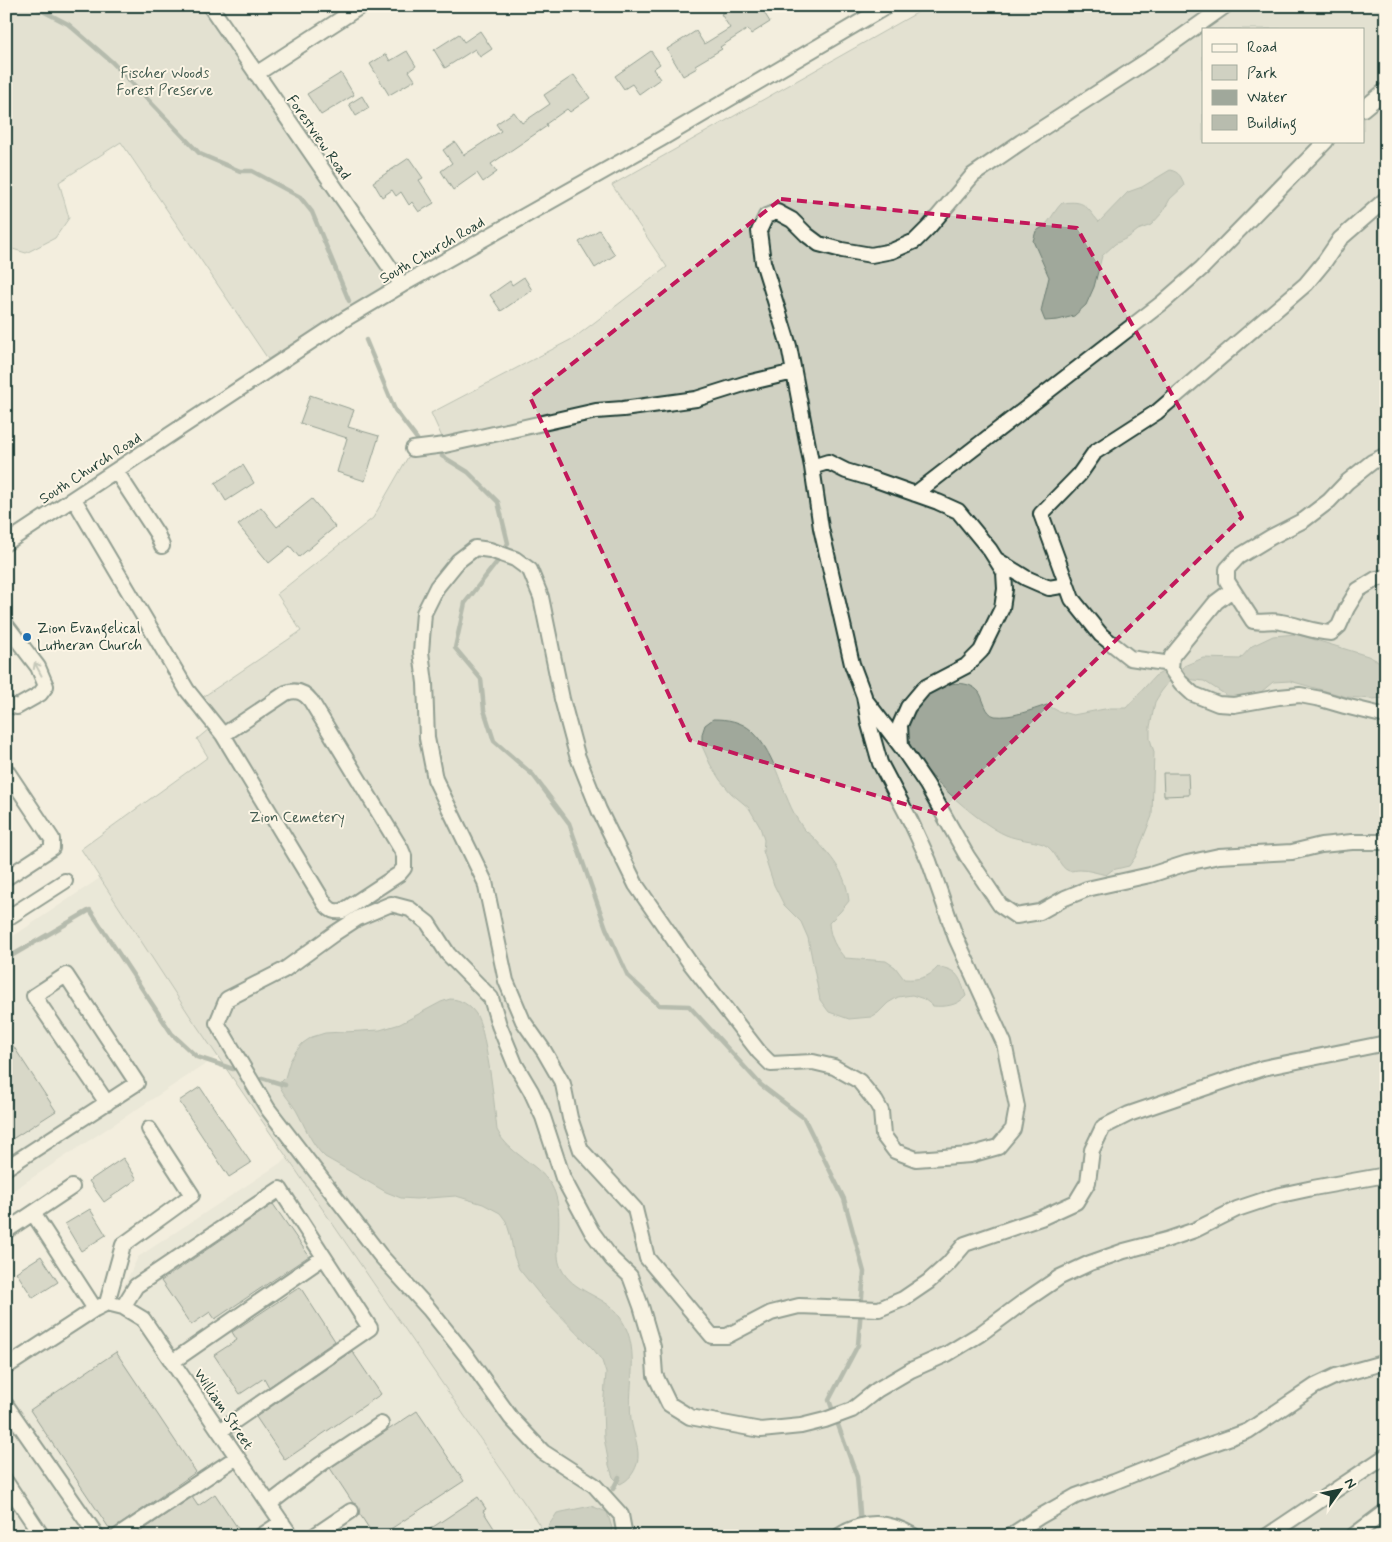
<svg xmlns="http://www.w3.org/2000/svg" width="1392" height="1542" viewBox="0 0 1392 1542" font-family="Mynerve,sans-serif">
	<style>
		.built { fill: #e1dfd0 }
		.green { fill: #d0d1c2; stroke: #78877b; fill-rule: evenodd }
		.water { fill: #a0a89b; stroke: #6c7d72 }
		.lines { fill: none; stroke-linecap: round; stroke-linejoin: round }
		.stream { stroke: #6c7d72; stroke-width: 4.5 }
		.building { fill: #b8bcae; stroke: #1f3d34 }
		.minor-casing { stroke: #1f3d34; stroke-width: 18 }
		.minor { stroke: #fcf5e5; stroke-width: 14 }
		.oneway { stroke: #8e998c }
		.marked { fill: none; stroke: #c2185b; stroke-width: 4; stroke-dasharray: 10 6; stroke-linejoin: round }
		.poi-dot { fill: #1f6fb2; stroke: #fcf5e5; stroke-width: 2 }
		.labels { text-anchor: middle; stroke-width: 4; stroke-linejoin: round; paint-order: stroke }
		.park-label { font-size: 15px; fill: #425b50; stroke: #fcf5e5 }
		.street-label { font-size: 15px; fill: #1f3d34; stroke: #fcf5e5 }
		.poi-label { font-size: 15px; fill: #1f3d34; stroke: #fcf5e5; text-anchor: start }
	</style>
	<rect width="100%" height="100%" fill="#f3eede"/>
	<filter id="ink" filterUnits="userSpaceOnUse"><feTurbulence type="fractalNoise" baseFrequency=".02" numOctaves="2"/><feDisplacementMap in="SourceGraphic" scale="10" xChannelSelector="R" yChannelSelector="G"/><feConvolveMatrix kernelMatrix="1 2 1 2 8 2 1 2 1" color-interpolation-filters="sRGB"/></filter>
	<g filter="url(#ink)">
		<path class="built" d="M100 878 218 1056 6 1195V941Z
			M288 1158 547 1536H6V1373L117 1300 138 1257Z"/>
		<path class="green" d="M6 6H204L384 271 385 281 380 289 268 359 121 142 59 182 69 218 55 238 26 253 6 247Z
			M929 6H1386V1536H547L190 1016 81 849 208 757 197 739 209 729 191 705 301 631 277 594 373 518 408 457 447 448 431 413 574 338 667 267 612 185ZM1203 29H1363V141H1203Z"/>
		<path class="water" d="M1170 170C1179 172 1182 177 1184 186L1170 199 1163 212 1151 225 1138 230 1129 237 1115 244 1102 256 1094 287 1086 305 1074 316 1058 320 1045 321 1041 311 1049 277 1033 241 1036 231C1051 224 1051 214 1062 203 1086 200 1085 206 1099 222L1128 192 1142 187Z
			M1296 634 1368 656 1386 665V698L1372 699 1347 697 1290 681 1273 682 1261 692 1229 697 1204 681 1185 679 1181 674 1184 666 1203 658 1240 659 1252 646 1273 636Z
			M1167 670 1171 679 1161 692 1155 702 1150 727V739L1154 752 1152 816 1136 856 1129 866 1112 870 1106 875C1097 873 1089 870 1080 870 1077 870 1072 871 1069 871 1059 868 1056 849 1043 844 1031 840 1018 840 1006 835 979 824 910 764 907 735 905 720 924 696 936 689 948 682 969 680 979 692 984 699 985 714 995 716 1012 718 1031 710 1047 705L1058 711 1073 715 1110 708H1126L1155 676Z
			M713 719C727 719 741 721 752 731 778 756 781 796 801 825 804 830 808 833 812 836 831 856 846 872 849 901L840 912 829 923C830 938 836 948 845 958L886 961 895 967 904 979C919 980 928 978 938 967 958 969 960 978 966 996 957 1006 945 1007 933 1006L924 999 912 995 898 997 888 1003 878 1013 871 1017 849 1019 829 1012 820 1000 808 938 801 922 784 905 774 885 763 851 764 840 760 827 749 808 731 793 720 780 710 764 702 746V734L705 725Z
			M450 999C460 999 470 1005 476 1014 481 1023 483 1034 485 1044 491 1072 494 1101 497 1130 507 1153 536 1162 550 1183 561 1199 559 1223 558 1242 558 1251 557 1260 561 1268 572 1292 603 1295 617 1313 643 1346 627 1382 631 1419 633 1435 641 1449 637 1464 634 1473 629 1480 620 1484L613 1477 609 1465 604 1438 603 1408 606 1373 602 1361 594 1350 540 1295 519 1269 514 1256 510 1234 506 1221 500 1213 483 1204 456 1196 416 1199 401 1198 386 1192 325 1157C311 1144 305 1126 296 1110 291 1102 284 1095 280 1087L281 1082 285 1078 290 1061 296 1051 303 1043 312 1037 325 1033 380 1030 400 1024 441 1002Z
			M591 1506 607 1512 612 1528 610 1536H545L547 1528 557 1513Z"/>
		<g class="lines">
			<path class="stream" d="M33 6 68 24 112 62 200 154 240 171H252L300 197 312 212 349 301
				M366 340 395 410 417 439
				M442 456 468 472 498 502 508 543 500 558 465 603 455 648 481 679 484 710 494 741 533 775 569 823 606 928 628 976 659 1005 689 1006 761 1085 804 1118 844 1199 864 1272 858 1345 829 1400 857 1477 862 1536
				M6 959 90 910 172 1034 197 1057 233 1069
				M262 1078 285 1085
				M613 1489 619 1477"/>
		</g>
		<path class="building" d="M735 6H760L770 22 751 34 748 29 720 47 722 49 695 65 697 68 683 76 667 49 696 31 704 44 730 28 721 14Z
			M480 31 492 49 480 57 475 49 445 68 434 50 459 34 464 42Z
			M407 51 416 66 409 71 415 80 389 95 370 64 386 54 390 61Z
			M651 51 660 64 653 69 660 79 639 94 632 84 624 89 615 76Z
			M341 73 354 95 321 115 307 94Z
			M574 75 590 98 570 112 567 109 546 124 547 126 491 164 497 172 483 182 477 173 453 190 441 171 452 163 443 150 455 142 464 155 501 131 496 124 514 112 522 123 550 104 544 95Z
			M362 96 369 108 356 116 349 104Z
			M409 158 423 178 419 180 434 203 419 212 412 202 409 205 401 192 396 196 392 190 382 197 373 182Z
			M599 230 615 255 595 268 579 242Z
			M524 277 532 290 501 311 490 295 510 281 512 285Z
			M310 395 354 410 348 427 379 436 365 481 337 472 347 438 300 423Z
			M243 465 254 483 226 501 215 483Z
			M312 499 335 527 299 557 290 546 269 563 238 525 261 507 277 527Z
			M1163 773H1188L1189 795 1164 796Z
			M6 1035 56 1111 6 1143Z
			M200 1087 251 1163 229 1177 179 1101Z
			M123 1158 137 1179 104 1202 89 1181Z
			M273 1204 309 1256 215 1319 210 1312 191 1325 161 1281Z
			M90 1209 106 1235 81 1251 65 1224Z
			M41 1256 58 1282 33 1298 16 1272Z
			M300 1287 335 1341 269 1387 264 1378 240 1394 214 1355 237 1340 232 1332Z
			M352 1351 381 1394 285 1460 256 1417Z
			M116 1352 196 1472 111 1531 30 1410Z
			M417 1411 464 1481 380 1536H374L359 1513 358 1507 353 1503 330 1468Z
			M215 1494 243 1536H134L192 1497 198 1506Z
			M478 1497 486 1509 483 1511 499 1536H435L430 1529Z"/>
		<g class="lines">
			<defs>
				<path id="minor" d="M210 6 402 285
					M1225 6 1156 55 1021 142 973 175 929 227 915 241 892 251 871 255 842 250 819 244 807 235 792 220 777 212 766 216 759 231 763 262 789 346 812 467 821 528 852 664 864 696 869 724 880 763 911 822 929 861 956 938 1004 1043 1017 1107 1013 1129 998 1147 970 1155 916 1159 895 1151 883 1135 881 1111 876 1102 859 1081 834 1067 813 1062 771 1064 759 1052 690 963 636 885 599 810 577 755 562 699 541 597 530 570 515 559 490 550 475 548 458 561 437 587 424 613 421 652 425 683 427 738 435 779 485 882 506 981 523 1021 544 1051 563 1084 570 1118 581 1150 635 1209 647 1258 712 1336H727L771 1313 799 1306 879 1309 903 1299 928 1282 948 1264 965 1244 1041 1218 1076 1202 1088 1182 1092 1150 1103 1127 1129 1114 1263 1068 1386 1043
					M256 74 361 6
					M1363 109 1386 90
					M413 449 445 445 596 411 623 409 696 399 747 383 794 372
					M1386 455 1372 462 1347 482 1329 501 1304 520 1271 537 1238 557 1227 569V581L1253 621C1262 623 1272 620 1281 622 1298 625 1313 632 1331 633L1339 626 1347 608 1358 590 1376 579 1386 577
					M812 467 828 462 846 471 876 480 938 502 958 511 990 550 1004 572 1005 589 1002 608 981 651 966 666 924 688 908 707 900 725 901 746
					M116 471 157 534 162 546
					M915 494 1162 303 1202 268 1326 141
					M74 499 187 690 223 735 325 904C331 911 334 912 343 911L399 874 404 868V856L401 849 311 701C304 692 297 689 286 693L223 735
					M6 543 345 319 402 285 661 139 887 6
					M997 560 1026 578 1049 588 1067 585
					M1232 590 1216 602 1172 656 1171 669 1181 683 1193 694 1218 704 1234 705 1279 697 1300 695 1321 699 1345 706 1386 716
					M6 625 38 667 46 686 40 694 17 707 6 704
					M1171 664 1130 658 1101 635 1072 599 1041 514 1079 475 1095 452 1157 412 1306 284 1325 261 1340 239 1386 199
					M867 702 902 748 927 785 967 856 1000 905 1016 916 1040 912 1065 898 1087 889 1150 875 1187 863 1219 856 1292 852 1321 845 1352 842H1386
					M6 770 52 839V848L6 878
					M6 919 65 881
					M6 1168 137 1083 66 975 34 996 107 1103
					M33 1213 95 1309
					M6 1231 72 1187
					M107 1303 123 1245 192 1195 149 1129
					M123 1307 136 1286 280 1189 370 1328 220 1431
					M172 1362 324 1257
					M6 1367 95 1309 107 1303 123 1307 143 1319 291 1536
					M6 1405 97 1536
					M6 1482 42 1536
					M269 1504 321 1464 381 1424
					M118 1536 237 1457
					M261 1536 282 1522
					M314 1536 351 1511
					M625 1536 621 1515 594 1485 543 1452 511 1418 468 1358 429 1309 380 1255 268 1109 217 1023 227 999 284 970 335 933 358 918 391 904 410 909 428 923 448 954 491 998 499 1025 515 1064 531 1091 543 1117 563 1178 592 1232 612 1259 630 1276 641 1306 653 1347 655 1375 669 1404 690 1417 761 1430 801 1426 825 1420 852 1410 877 1390 911 1370 947 1354 980 1334 1026 1300 1060 1277 1090 1263 1124 1251 1166 1240 1195 1230 1237 1209 1276 1196 1313 1188 1386 1175
					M839 1536C865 1519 888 1521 914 1536
					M1010 1536 1039 1517 1076 1496 1114 1482 1184 1454 1248 1431 1315 1386 1336 1376 1386 1362
					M1267 1536 1386 1456
					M1353 1536 1386 1511"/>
			</defs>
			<use href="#minor" class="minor-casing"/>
			<use href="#minor" class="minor"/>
		</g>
		<defs><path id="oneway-shaft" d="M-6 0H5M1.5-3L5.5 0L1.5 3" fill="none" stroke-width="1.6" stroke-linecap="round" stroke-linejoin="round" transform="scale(1.25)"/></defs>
		<use class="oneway" href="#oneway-shaft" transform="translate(38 669) rotate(-118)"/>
	</g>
	<path d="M0 0H1392V1542H0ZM781 199 1077 228 1242 517 938 814 690 740 530 397Z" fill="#f3eede" fill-opacity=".55" fill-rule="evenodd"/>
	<path class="marked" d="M781 199 1077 228 1242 517 938 814 690 740 530 397Z"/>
	<circle class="poi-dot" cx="27" cy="637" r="5"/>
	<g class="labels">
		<g class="park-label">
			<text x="165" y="78">Fischer Woods<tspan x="165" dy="17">Forest Preserve</tspan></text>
			<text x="297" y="822">Zion Cemetery</text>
		</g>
		<g class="street-label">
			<text transform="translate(319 137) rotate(55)" y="5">Forestview Road</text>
			<text transform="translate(432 250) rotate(-30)" y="5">South Church Road</text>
			<text transform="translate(90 468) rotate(-33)" y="5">South Church Road</text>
			<text transform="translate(224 1409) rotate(56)" y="5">William Street</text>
		</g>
		<g class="poi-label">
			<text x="37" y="633">Zion Evangelical<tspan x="37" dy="17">Lutheran Church</tspan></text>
		</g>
	</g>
	<rect width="1392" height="1542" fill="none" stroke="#fcf5e5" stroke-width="25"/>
	<rect x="12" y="12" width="1367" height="1517" fill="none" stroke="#1f3d34" stroke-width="2" filter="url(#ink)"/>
	<rect x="1202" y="28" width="162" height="115" fill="#fcf5e5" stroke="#a4ab9e"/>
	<rect x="1212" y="44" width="25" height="8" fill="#fcf5e5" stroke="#a4ab9e"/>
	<text x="1247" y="52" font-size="15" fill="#1f3d34">Road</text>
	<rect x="1212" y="65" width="25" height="15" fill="#d0d1c2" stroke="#a4ab9e"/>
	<text x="1247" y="78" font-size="15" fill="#1f3d34">Park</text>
	<rect x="1212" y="90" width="25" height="15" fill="#a0a89b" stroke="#a4ab9e"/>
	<text x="1247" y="102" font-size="15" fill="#1f3d34">Water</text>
	<rect x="1212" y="115" width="25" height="15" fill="#b8bcae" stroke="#a4ab9e"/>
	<text x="1247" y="128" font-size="15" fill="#1f3d34">Building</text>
	<g transform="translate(1340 1490) rotate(57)" stroke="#fcf5e5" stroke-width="4" paint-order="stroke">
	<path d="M0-4L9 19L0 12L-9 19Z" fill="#1f3d34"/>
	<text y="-8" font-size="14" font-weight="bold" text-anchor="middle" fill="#1f3d34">N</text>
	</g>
</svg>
